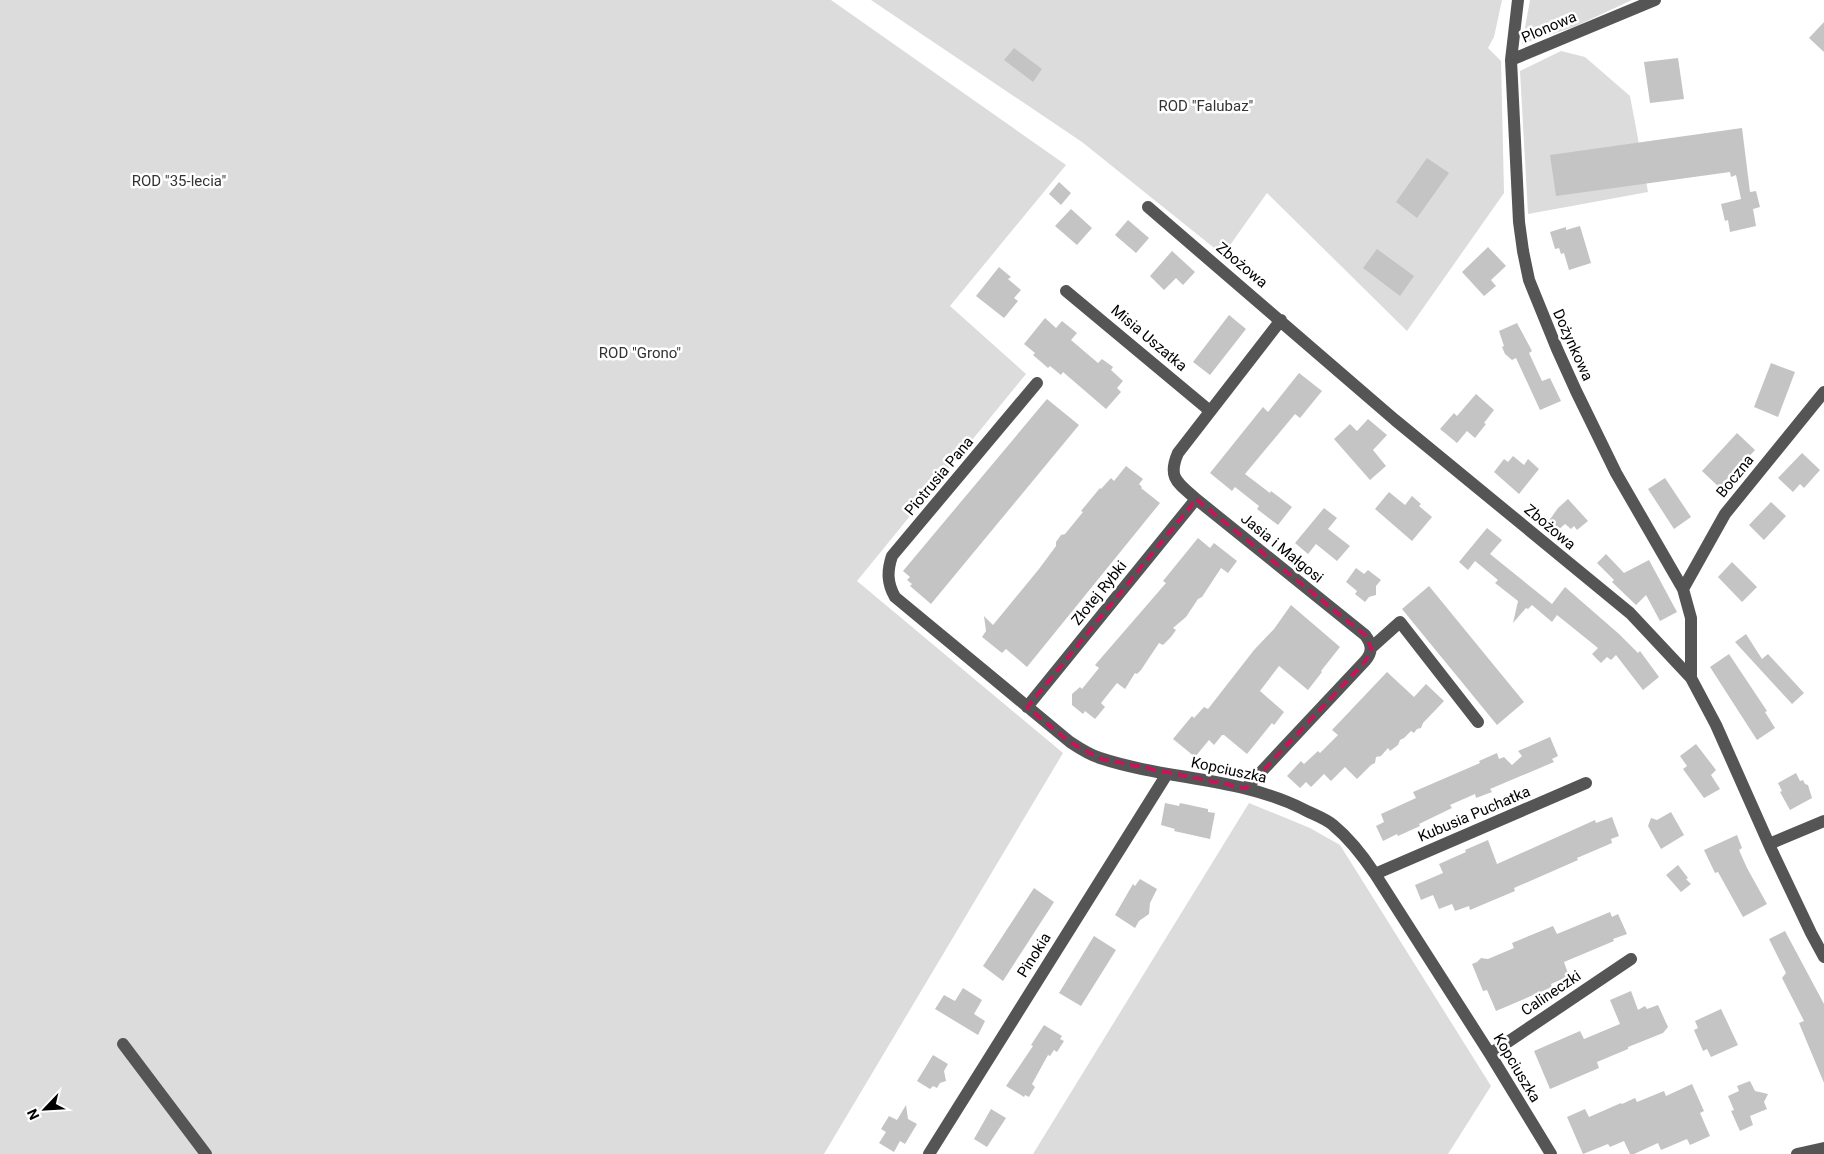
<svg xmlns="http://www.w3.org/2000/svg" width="1824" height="1154" viewBox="0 0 1824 1154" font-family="Roboto,sans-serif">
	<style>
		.green { fill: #dcdcdc }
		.building { fill: #c4c4c4 }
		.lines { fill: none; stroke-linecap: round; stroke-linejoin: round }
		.minor { stroke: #555; stroke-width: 12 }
		.marked { fill: none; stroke: #c2185b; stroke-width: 4; stroke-dasharray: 10 6; stroke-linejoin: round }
		.labels { text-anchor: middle; stroke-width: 5; stroke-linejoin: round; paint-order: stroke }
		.street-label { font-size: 15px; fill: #000; stroke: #fff }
		.park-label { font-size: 15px; fill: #333; stroke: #fff }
	</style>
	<rect width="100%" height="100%" fill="#fff"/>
	<path class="green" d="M0 0H831L1066 165 950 306 1026 374 857 581 1063 753 824 1154H0Z
		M871 0H1502L1494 37 1488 48 1501 61 1504 193 1407 331 1267 193 1223 255 1082 142Z
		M1530 0H1632L1574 27 1522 44Z
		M1561 51 1585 57 1630 96 1648 192 1528 214 1520 71Z
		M1249 803 1310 828 1340 845 1491 1086 1448 1154H1033Z"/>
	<path class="building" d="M1824 22V52L1809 38Z
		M1014 48 1042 69 1033 82 1004 60Z
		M1678 58 1684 99 1650 103 1644 62Z
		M1742 128 1750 192 1756 191 1760 207 1753 209 1756 226 1730 232 1728 220 1725 221 1721 204 1741 199 1736 175 1731 177 1730 172 1556 196 1550 155Z
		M1427 158 1449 173 1417 218 1396 202Z
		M1059 182 1071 193 1061 205 1049 194Z
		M1071 209 1092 228 1077 245 1055 226Z
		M1128 220 1149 238 1136 253 1115 235Z
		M1580 226 1591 263 1569 270 1564 253 1561 254 1559 248 1555 249 1550 232 1566 227V230Z
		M1488 247 1506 266 1491 280 1496 286 1484 296 1462 272Z
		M1377 249 1414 276 1400 296 1363 268Z
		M1172 251 1195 272 1183 285 1176 278 1164 290 1150 276Z
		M999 267 1011 277 1008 279 1021 290 1014 298 1018 301 1004 318 976 296Z
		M1229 315 1246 329 1210 375 1193 362Z
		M1045 318 1056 328 1062 321 1077 333 1071 340 1098 363 1102 359 1113 367 1111 370 1123 381 1117 388 1121 392 1106 409 1063 372 1061 375 1050 366 1048 368 1033 355 1035 353 1024 344Z
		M1517 323 1532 351 1529 353 1542 381 1550 378 1561 401 1540 410 1516 358 1512 360 1505 354 1502 347 1504 346 1499 331Z
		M1771 363 1795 372 1778 417 1754 407Z
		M1299 373 1322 391 1300 418 1295 414 1245 474 1270 493 1271 491 1292 507 1278 525 1257 509 1259 506 1235 487 1232 491 1210 473 1263 407 1268 412Z
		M1476 394 1494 410 1484 423 1486 424 1475 438 1467 431 1457 443 1440 429 1454 413 1457 416Z
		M1047 399 1079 425 931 604 910 586 912 584 907 580 910 577 903 571Z
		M1368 419 1387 435 1373 450 1386 466 1370 480 1334 439 1350 424 1357 431Z
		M1737 433 1755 450 1720 488 1702 471Z
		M1802 453 1820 470 1804 488 1800 484 1793 492 1778 478Z
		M1513 456 1524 465 1528 459 1539 469 1519 494 1494 472 1504 459 1508 462Z
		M1126 466 1143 479 1139 484 1142 487 1141 488 1160 503 1027 667 1006 649 1002 653 982 637 986 631 984 616 993 625 1039 569 1056 546V542L1061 535 1065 534 1083 512 1081 511 1100 488 1101 489 1111 478 1114 481Z
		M1665 478 1691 517 1674 529 1648 489Z
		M1389 492 1405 505 1412 496 1421 504 1419 506 1432 517 1412 541 1375 509Z
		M1568 499 1588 521 1577 530 1574 526 1571 529 1565 524 1557 531 1548 522 1558 508Z
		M1771 502 1786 516 1764 540 1749 525Z
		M1324 508 1337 518 1328 529 1350 546 1337 561 1316 544 1308 554 1295 543Z
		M1487 528 1502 540 1490 554 1552 604 1565 587 1619 634 1638 653 1640 651 1659 677 1643 690 1616 655 1611 660 1607 657 1601 663 1592 654 1598 648 1557 615 1552 622 1532 605 1528 609 1526 608 1513 623 1518 601 1495 583 1498 580 1475 561 1468 570 1459 562Z
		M1198 538 1210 548 1214 543 1237 561 1228 573 1221 568 1202 597 1198 599 1186 617 1173 628 1176 630 1171 637 1163 645 1159 643 1141 670 1137 674 1135 673 1125 689 1117 683 1101 703 1105 707 1095 719 1085 711 1083 714 1072 705V694L1080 687 1082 689 1099 668 1095 665 1166 583 1163 581Z
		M1606 554 1624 573 1649 560 1677 612 1660 621 1646 595 1636 605 1612 582 1614 580 1597 563Z
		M1732 562 1757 587 1742 602 1718 577Z
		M1356 568 1364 574 1368 570 1381 580 1376 586V595L1369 597 1365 602 1355 594 1357 591 1346 582Z
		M1429 586 1524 702 1497 725 1402 609Z
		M1291 605 1340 647 1321 671 1322 672 1308 690 1279 666 1260 691 1284 712 1274 725 1272 723 1247 754 1224 735H1222L1214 745 1209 740 1195 757 1173 739 1192 716 1194 718 1204 707 1208 709 1254 650 1274 629Z
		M1746 634 1762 659 1768 654 1804 693 1792 704 1735 642Z
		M1729 654 1767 711 1765 712 1775 728 1757 740 1710 667Z
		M1387 672 1414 697 1426 684 1444 701 1423 723 1421 728 1417 729 1414 733 1411 731 1404 738 1400 740 1398 745 1390 751 1388 748 1381 756 1376 757 1375 763 1371 765 1357 779 1345 767 1331 781 1324 774 1311 787 1306 782 1300 788 1287 776 1301 761 1304 764 1318 751 1320 753 1338 735 1332 730Z
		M1550 737 1558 756 1552 759 1554 762 1490 789 1492 792 1476 798 1475 794 1450 805 1452 808 1419 824 1420 826 1398 836 1397 834 1383 841 1376 826 1384 822 1381 814 1416 798 1413 792 1480 763 1479 761 1497 753 1499 759 1504 757 1512 765 1522 756 1518 751Z
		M1696 744 1716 770 1711 775 1720 789 1704 798 1683 769 1687 766 1680 756Z
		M1796 773 1800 781 1803 780 1805 784 1808 785 1812 798 1790 810 1780 792 1782 791 1778 783Z
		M1165 803 1179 806 1180 803 1208 809V812L1215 813 1210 839 1174 831 1175 829 1161 825Z
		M1671 812 1684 835 1661 849 1648 826 1651 818 1657 820Z
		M1612 817 1619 836 1611 839 1612 843 1577 858 1578 860 1514 888 1515 891 1470 910 1469 906 1455 911 1452 904 1439 909 1433 895 1421 900 1415 885 1443 873 1439 864 1466 852 1465 850 1488 840 1497 864 1595 820 1596 823Z
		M1737 835 1742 848 1739 850 1747 868 1767 904 1743 917 1718 872 1715 873 1704 850Z
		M1678 865 1688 878 1686 879 1691 884 1681 892 1666 875Z
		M1140 879 1157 889 1150 903 1149 914 1139 921 1135 928 1115 915 1133 884 1135 886Z
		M1034 888 1054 902 1003 981 983 966Z
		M1610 912 1612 917 1618 914 1627 934 1613 939 1614 941 1564 962 1569 976 1551 984 1552 987 1496 1011 1487 990 1483 991 1472 964 1477 962 1481 958 1488 959 1514 948 1512 943 1553 926 1557 934Z
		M1785 931 1824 1004V1083L1799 1023 1804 1021 1782 978 1786 973 1769 939Z
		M1094 936 1116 950 1081 1006 1059 993Z
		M963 988 982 1000 974 1014 985 1021 978 1035 935 1009 944 995 955 1001Z
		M1631 991 1638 1010 1645 1006 1647 1009 1658 1005 1668 1027 1663 1033 1628 1047V1049L1597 1062 1599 1068 1550 1089 1534 1051 1580 1031 1584 1039 1620 1024 1610 1000Z
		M1721 1009 1738 1045 1711 1057 1707 1049 1703 1051 1694 1030 1698 1028 1695 1021Z
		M1044 1025 1062 1036 1060 1039 1064 1041 1057 1052 1054 1050 1050 1056 1048 1055 1032 1084 1035 1087 1029 1097 1025 1095 1024 1097 1006 1086 1033 1046 1031 1045Z
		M933 1055 948 1064 944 1071 946 1081 940 1083 937 1088 933 1086 930 1089 917 1081Z
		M1750 1081 1755 1091 1768 1094 1764 1102 1767 1109 1750 1116 1753 1125 1740 1131 1731 1111 1734 1110 1728 1096 1739 1091 1737 1086Z
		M1692 1084 1704 1111 1700 1113 1710 1136 1690 1145 1687 1139 1661 1150 1658 1143 1634 1154H1630L1624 1141 1610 1147 1608 1144 1583 1154 1567 1117 1585 1109 1589 1117 1621 1103 1622 1104 1635 1098 1637 1102 1664 1091 1666 1096Z
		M906 1105 908 1119 917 1124 905 1144 900 1141 894 1152 879 1143 886 1132 881 1129 889 1116 897 1120Z
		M991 1109 1006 1118 987 1147 974 1139Z"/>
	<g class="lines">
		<path class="minor" d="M1518 0 1511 60 1519 222 1523 251 1529 280 1557 349 1576 391 1616 473 1683 589 1691 618V678
			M1511 60 1655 0
			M1148 207 1395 420 1630 613 1691 678 1716 725 1772 851 1811 933 1824 957
			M1066 291 1210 411
			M1037 383 892 556C887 571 887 583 895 597L1070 742C1079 748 1090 755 1100 758 1167 780 1239 777 1303 809 1312 814 1325 818 1333 825 1350 839 1363 856 1375 874L1490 1054 1551 1154
			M1683 589 1725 514 1824 392
			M1371 648 1400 622 1478 722
			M1027 707 1196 499
			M1246 788 1365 661C1373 652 1372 644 1365 635L1196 499C1178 483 1167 478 1178 453L1281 320
			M1769 844 1824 821
			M1375 874 1586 783
			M123 1044 206 1154
			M1490 1054 1631 959
			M929 1154 1167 774
			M1797 1154 1824 1148"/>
	</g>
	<path class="marked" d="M1196 499 1365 635 1371 648 1365 661 1246 788 1099 758 1070 742 1027 707Z"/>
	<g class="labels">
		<g class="street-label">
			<text transform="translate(1549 27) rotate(-23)" y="5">Plonowa</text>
			<text transform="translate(1242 265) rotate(40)" y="5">Zbożowa</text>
			<text transform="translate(1149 338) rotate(40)" y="5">Misia Uszatka</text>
			<text transform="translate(1573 345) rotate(66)" y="5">Dożynkowa</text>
			<text transform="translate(939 476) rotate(-50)" y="5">Piotrusia Pana</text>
			<text transform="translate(1735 476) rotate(-51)" y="5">Boczna</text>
			<text transform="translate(1550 527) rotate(40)" y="5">Zbożowa</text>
			<text transform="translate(1282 548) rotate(39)" y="5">Jasia i Małgosi</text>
			<text transform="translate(1099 593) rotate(-51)" y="5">Złotej Rybki</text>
			<text transform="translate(1229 770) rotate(12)" y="5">Kopciuszka</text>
			<text transform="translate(1474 814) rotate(-23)" y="5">Kubusia Puchatka</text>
			<text transform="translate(1034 955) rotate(-58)" y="5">Pinokia</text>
			<text transform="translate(1551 993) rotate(-34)" y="5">Calineczki</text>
			<text transform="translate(1517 1068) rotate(59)" y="5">Kopciuszka</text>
		</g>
		<g class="park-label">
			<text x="1206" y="111">ROD "Falubaz"</text>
			<text x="179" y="186">ROD "35-lecia"</text>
			<text x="640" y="358">ROD "Grono"</text>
		</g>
	</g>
	<g transform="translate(45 1109) rotate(245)" stroke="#ffffff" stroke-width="4" paint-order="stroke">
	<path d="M0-4L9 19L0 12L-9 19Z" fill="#000000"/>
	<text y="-8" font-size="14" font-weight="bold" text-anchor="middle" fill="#000000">N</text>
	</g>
</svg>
